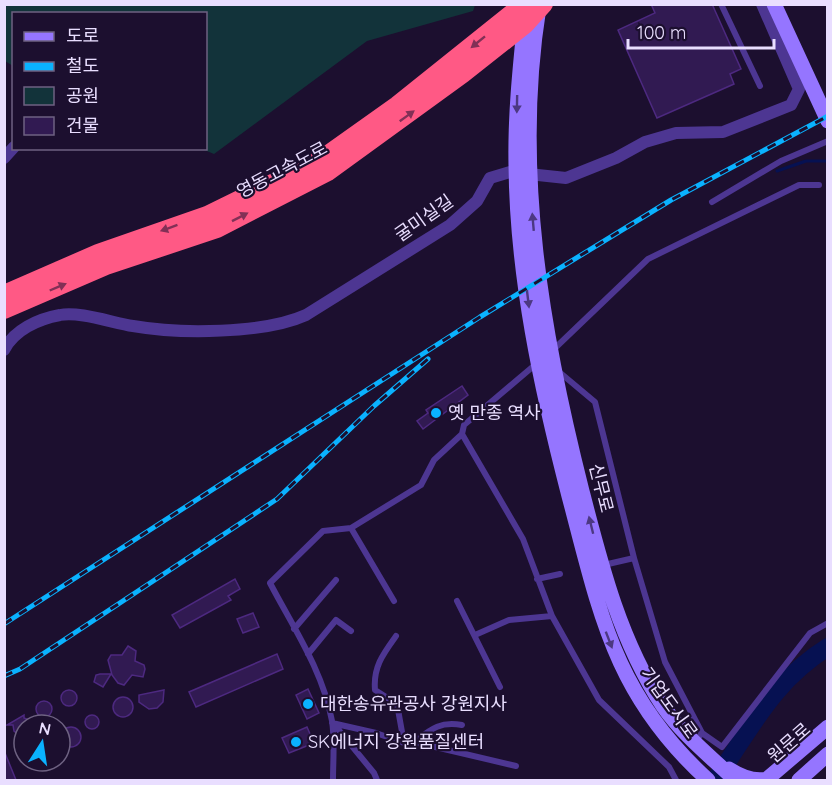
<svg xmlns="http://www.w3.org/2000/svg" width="832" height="785" viewBox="0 0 832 785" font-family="Quicksand,'Noto Sans KR',sans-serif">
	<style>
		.green { fill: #12333a }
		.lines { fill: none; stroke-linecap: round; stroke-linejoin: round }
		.stream { stroke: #061152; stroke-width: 3 }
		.river { stroke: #061152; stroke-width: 18 }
		.building { fill: #311a52; stroke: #4d2980; stroke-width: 1.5 }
		.lane { stroke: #4d3692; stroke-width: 6 }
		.street { stroke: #4d3692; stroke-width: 12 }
		.secondary { stroke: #9575ff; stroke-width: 15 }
		.highway { stroke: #ff5985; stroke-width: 18 }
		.rail-casing { stroke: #0ab2ff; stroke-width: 5 }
		.rail { stroke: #1c0f2f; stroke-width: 3; stroke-dasharray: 9; stroke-linecap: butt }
		.oneway { fill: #823056 }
		.oneway2 { fill: #4c3882 }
		.poi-dot { fill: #0ab2ff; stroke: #1c0f2f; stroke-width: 2 }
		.labels { text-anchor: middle; stroke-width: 4.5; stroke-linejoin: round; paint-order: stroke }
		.street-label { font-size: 18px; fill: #e9deff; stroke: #1c0f2f }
		.poi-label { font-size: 18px; fill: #e9deff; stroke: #1c0f2f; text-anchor: start }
	</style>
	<rect width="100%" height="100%" fill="#1c0f2f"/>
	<path class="green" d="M5 4H475V5L473 11 367 41 214 154 202 149 206 148V14H14L13 66 5 61Z"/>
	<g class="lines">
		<path class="stream" d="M777 171 806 161H828"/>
		<path class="river" d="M715 780C751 729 772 682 828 647"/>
	</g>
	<path class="building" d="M651 4H712L741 69 730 74 734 84 657 118 618 30 655 13Z
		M462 386 468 395 423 429 417 421 428 413 426 410Z
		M235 579 240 589 228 596 231 600 180 628 172 615Z
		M253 613 259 627 243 633 237 619Z
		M128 646 136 651 135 661 144 665 145 669 143 677 132 675 124 685 118 683 112 675 108 660 111 655H122Z
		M277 654 283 669 196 707 189 692Z
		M100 674H111L103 687 94 682 96 675Z
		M308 689 319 713 307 719 296 695Z
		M61 698a8 8 0 1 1 16 0a8 8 0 1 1-16 0Z
		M164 690 163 702 157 708 149 709 139 702V695Z
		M113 707a10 10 0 1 1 20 0a10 10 0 1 1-20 0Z
		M36 709a8 8 0 1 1 16 0a8 8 0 1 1-16 0Z
		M24 715V718L41 725H24V739L14 731 13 725H7Z
		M85 722a7 7 0 1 1 14 0a7 7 0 1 1-14 0Z
		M307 727 314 743 289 753 282 738Z
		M61 737a10 10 0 1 1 20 0a10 10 0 1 1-20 0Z
		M5 753 16 780H4Z"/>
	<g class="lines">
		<path class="lane" d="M721 4 760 86
			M712 202 781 161 828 141
			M553 350 648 259 799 185H819
			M558 371 595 402 634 558 665 662 702 733 695 742
			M462 434 523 539 552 616 599 700 669 767 676 780
			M351 528 421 485 434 460 462 434 464 425 536 364
			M608 564 634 558
			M537 579 560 574
			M457 601 500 687
			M294 629 336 580
			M475 635 509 620 552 616
			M396 636C383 654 373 667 375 690L397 704 404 743
			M308 654 336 620 351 631
			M332 723 376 733 404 743 414 742 516 766
			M333 723 374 773 377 780
			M702 733 722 747 810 633 828 623
			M414 742C431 729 440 721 462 725
			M333 780C333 761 335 740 332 721 323 671 293 627 270 583L323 531 351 528 394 601"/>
		<path class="street" d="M4 158 14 147
			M4 350C14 330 38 319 60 315 79 311 113 323 133 326 179 334 264 334 306 315L450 225 477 201 490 178 510 172 566 178 616 158 645 142 676 133 723 132 791 105 799 89 762 4"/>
		<path class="secondary" d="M774 4 828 121
			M539 7C513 169 542 334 582 491 601 565 620 641 663 706 683 735 710 756 735 780
			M525 19C520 68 515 116 516 165 517 277 541 388 569 496 600 613 614 695 708 780
			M729 769C740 776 753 782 767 779L828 727
			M799 780 828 754"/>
		<path class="highway" d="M4 294 98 253 207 215 321 159 397 105 523 4
			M4 310 106 266 217 229 328 172 463 74 525 25 544 4"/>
		<defs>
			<path id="rail" d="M4 624 480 317 671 200 828 116
				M4 676 20 669 277 499 374 406 428 359"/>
		</defs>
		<use href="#rail" class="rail-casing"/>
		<use href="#rail" class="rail"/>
	</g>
	<defs><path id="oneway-solid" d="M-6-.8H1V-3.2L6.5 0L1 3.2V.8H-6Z" transform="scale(1.5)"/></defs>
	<g class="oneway">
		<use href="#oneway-solid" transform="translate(478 42) rotate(141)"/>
		<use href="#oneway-solid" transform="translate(407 116) rotate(-36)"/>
		<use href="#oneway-solid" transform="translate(240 217) rotate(-27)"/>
		<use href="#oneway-solid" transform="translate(169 228) rotate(160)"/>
		<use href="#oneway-solid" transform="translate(58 287) rotate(-23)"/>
	</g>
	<g class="oneway2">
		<use href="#oneway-solid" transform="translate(517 104) rotate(91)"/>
		<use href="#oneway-solid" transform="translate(533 222) rotate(-95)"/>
		<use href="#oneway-solid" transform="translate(528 299) rotate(83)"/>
		<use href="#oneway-solid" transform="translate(591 525) rotate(-104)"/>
		<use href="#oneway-solid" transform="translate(609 640) rotate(69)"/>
	</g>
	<g class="poi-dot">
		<circle cx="436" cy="413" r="6"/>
		<circle cx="308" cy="704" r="6"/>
		<circle cx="296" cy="742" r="6"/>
	</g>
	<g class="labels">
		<g class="street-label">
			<text transform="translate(282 170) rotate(-28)" y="6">영동고속도로</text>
			<text transform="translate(424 218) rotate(-35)" y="6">굴미실길</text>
			<text transform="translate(601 488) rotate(76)" y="6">신무로</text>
			<text transform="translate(669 703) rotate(54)" y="6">기업도시로</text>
			<text transform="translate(789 743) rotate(-41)" y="6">원문로</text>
		</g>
		<g class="poi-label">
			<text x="448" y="419">옛 만종 역사</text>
			<text x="320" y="710">대한송유관공사 강원지사</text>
			<text x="308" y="748">SK에너지 강원품질센터</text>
		</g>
	</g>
	<rect width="832" height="785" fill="none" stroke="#e9deff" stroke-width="12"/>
	<rect x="12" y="12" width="195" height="138" fill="#1c0f2f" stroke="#6e6282" stroke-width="1.5"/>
	<rect x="24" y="32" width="30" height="9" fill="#9575ff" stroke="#6e6282" stroke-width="1.5"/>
	<text x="66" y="42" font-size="18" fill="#e9deff">도로</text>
	<rect x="24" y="62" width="30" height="9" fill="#0ab2ff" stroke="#6e6282" stroke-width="1.5"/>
	<text x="66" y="72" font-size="18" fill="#e9deff">철도</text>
	<rect x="24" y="87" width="30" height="18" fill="#12333a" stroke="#6e6282" stroke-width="1.5"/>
	<text x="66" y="102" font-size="18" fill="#e9deff">공원</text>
	<rect x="24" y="117" width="30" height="18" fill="#311a52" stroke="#6e6282" stroke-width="1.5"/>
	<text x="66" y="132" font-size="18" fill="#e9deff">건물</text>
	<g transform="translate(42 743) rotate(12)"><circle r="28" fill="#1c0f2f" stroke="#6e6282" stroke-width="1.5"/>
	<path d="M0-4.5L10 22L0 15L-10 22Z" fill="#0ab2ff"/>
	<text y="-9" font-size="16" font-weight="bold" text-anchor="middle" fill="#e9deff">N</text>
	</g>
	<path d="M628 39v9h146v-9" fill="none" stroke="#e9deff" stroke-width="3"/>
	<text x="637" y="39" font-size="18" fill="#e9deff" stroke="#1c0f2f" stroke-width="4.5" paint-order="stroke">100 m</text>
</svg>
